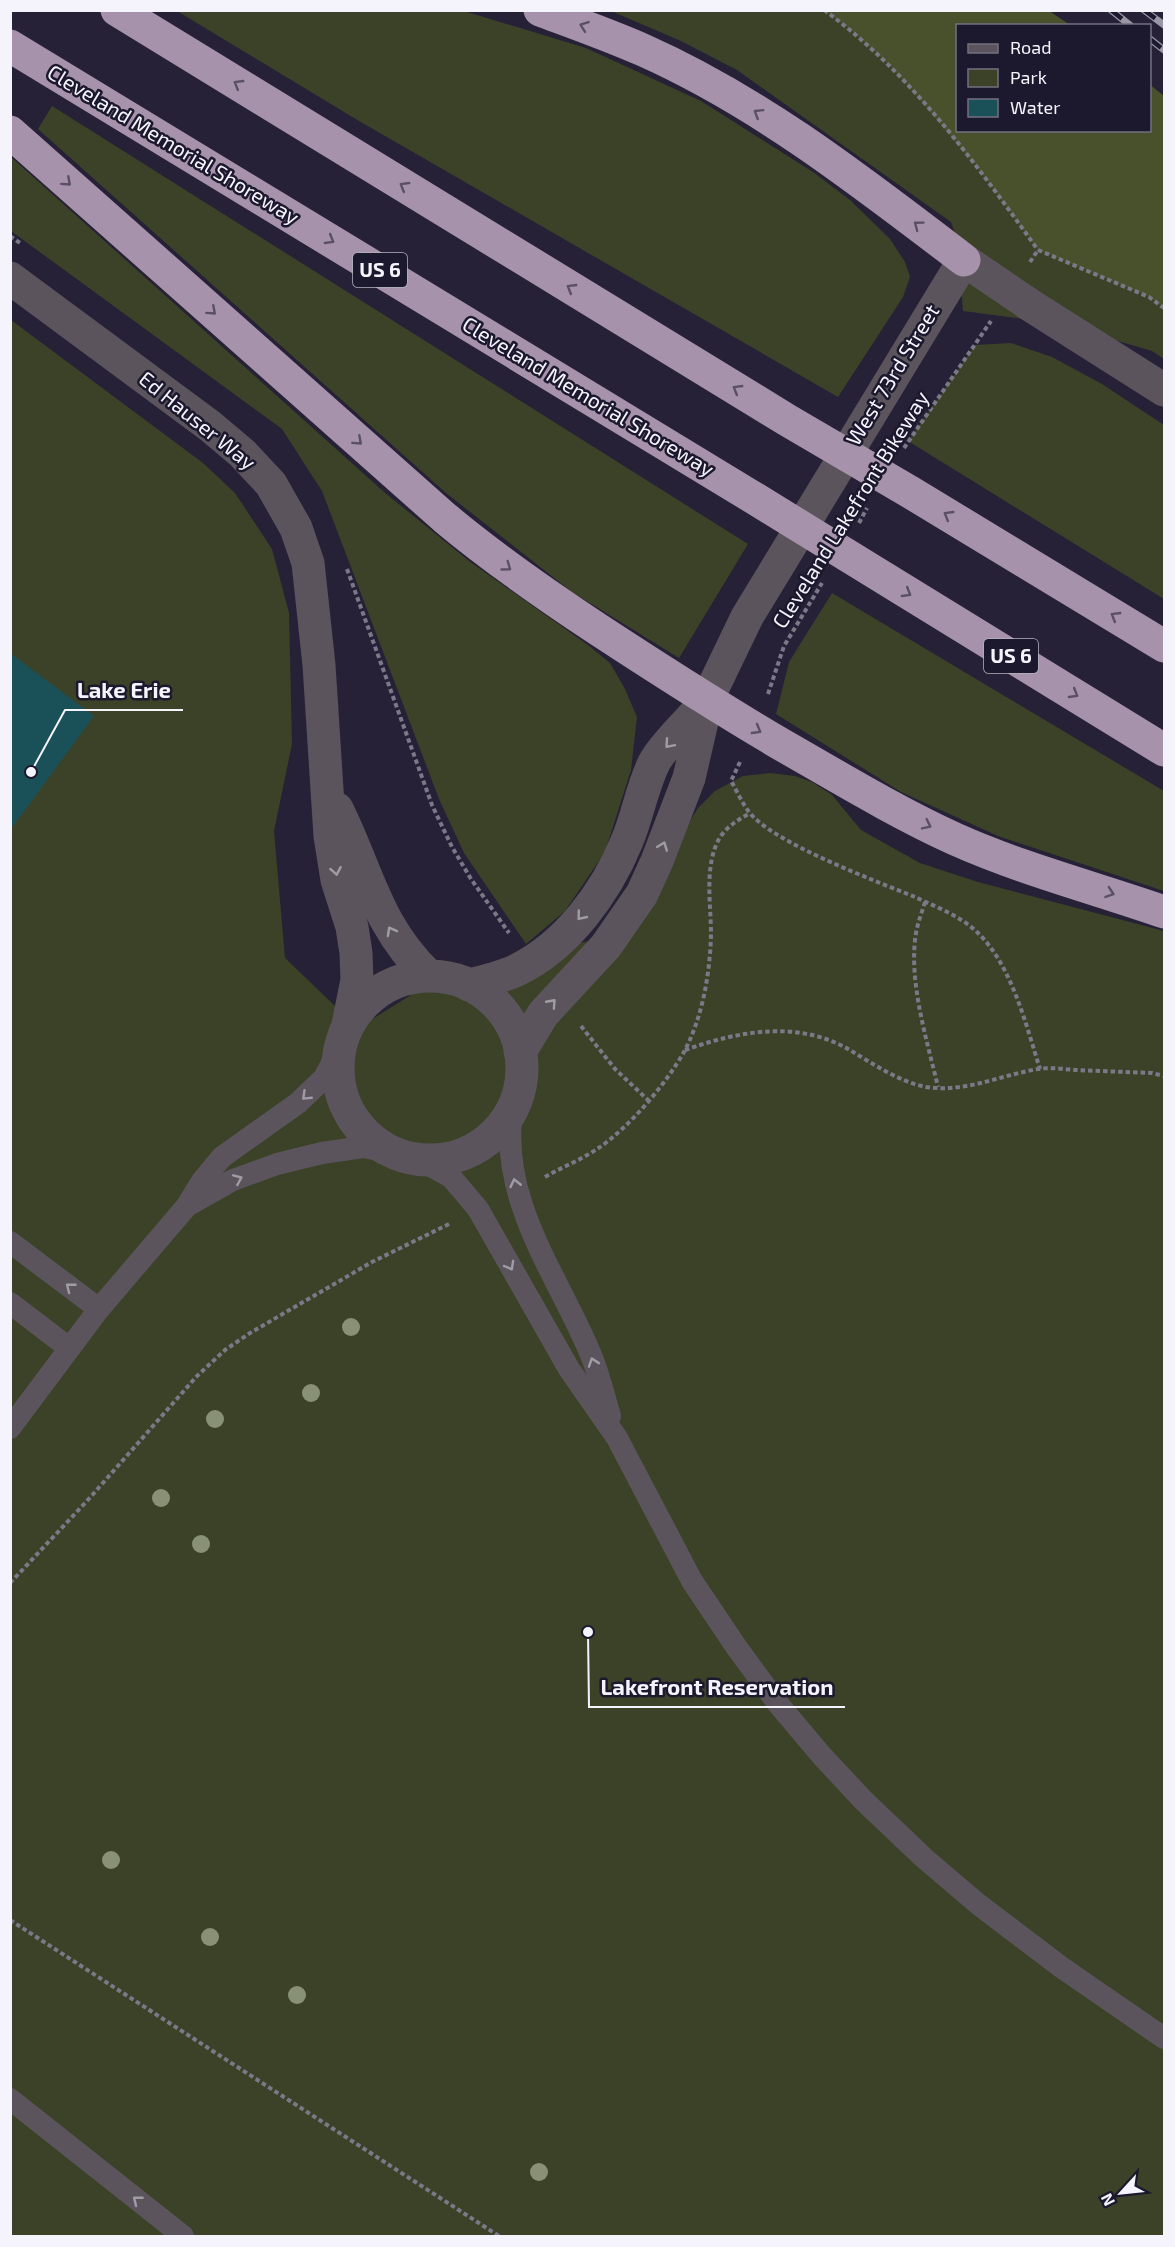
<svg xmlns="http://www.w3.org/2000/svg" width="1175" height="2247" viewBox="0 0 1175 2247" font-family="'Exo 2',sans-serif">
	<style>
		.green { fill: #3b4227 }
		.forest { fill: #48512c }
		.water { fill: #1a5159 }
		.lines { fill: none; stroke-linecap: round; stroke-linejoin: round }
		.path { stroke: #7b7888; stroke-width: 4; stroke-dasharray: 4.5 3; stroke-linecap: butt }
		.service { stroke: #5b545d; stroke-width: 22 }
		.minor { stroke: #5b545d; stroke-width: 33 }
		.tertiary { stroke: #5b545d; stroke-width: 33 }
		.motorway { stroke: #a693ab; stroke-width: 33 }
		.rail-casing { stroke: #9996a5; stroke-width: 7 }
		.rail { stroke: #1c182d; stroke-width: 4.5; stroke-dasharray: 14; stroke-linecap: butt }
		.tree { fill: #889075 }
		.oneway { stroke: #5a4f66 }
		.oneway2 { stroke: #a09ca5 }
		.labels { text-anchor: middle; stroke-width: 5; stroke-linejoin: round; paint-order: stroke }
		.shield { fill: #1c182d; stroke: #b4b2bf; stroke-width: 1.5 }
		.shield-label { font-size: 20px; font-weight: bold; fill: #f5f4fd }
		.street-label { font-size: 21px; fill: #f5f4fd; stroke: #1c182d }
		.leader { fill: none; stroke: #f5f4fd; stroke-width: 2 }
		.callout-dot { fill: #f5f4fd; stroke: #1c182d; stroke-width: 2 }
		.callout-label { font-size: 22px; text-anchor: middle; font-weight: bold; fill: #f5f4fd; stroke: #1c182d; stroke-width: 5; stroke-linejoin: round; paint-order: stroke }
	</style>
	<rect width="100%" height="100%" fill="#262137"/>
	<path class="green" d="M177 11H464L586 48 701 101 813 172 850 200 890 239 905 262 910 277 903 297 838 397 359 121Z
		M611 11H1049L1070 25 958 26V130H1150V85L1164 96V359L1152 351 1060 324 963 311 957 239 951 222 737 70 681 41Z
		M52 106 748 544 679 658 572 592 446 493 38 129Z
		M11 157 384 492 469 561 588 645 610 663 625 689 637 717 631 770 605 852 565 911 526 944 464 853 439 799 322 491 282 429 11 231Z
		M11 320 203 463 235 493 272 549 289 613 292 744 274 831 285 958 358 1028 419 990 486 964 634 931 683 832 698 808 715 791 743 776 770 773 795 776 812 782 832 795 861 830 920 863 978 882 1164 931V2236H11Z
		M1011 343 1052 357 1102 384 1164 425V599L908 441 975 345Z
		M832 593 1164 791V891L998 836 901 792 776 714 789 662Z"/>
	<path class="forest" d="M824 11H1049L1070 25 958 26V130H1150V85L1164 96V308L1149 297 1038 250 980 171 916 95 885 61 850 29Z"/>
	<path class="water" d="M11 654 94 716 11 829Z"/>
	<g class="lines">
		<path class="path" d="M824 10C911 73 976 164 1038 250
			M10 236 20 243
			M1038 250 1149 297 1164 308
			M1030 262 1038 250
			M904 448 991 321
			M859 523 867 508
			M347 569 432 805 452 847 471 879 509 933
			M768 694 784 646 822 583
			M740 762 731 781C737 791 742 803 749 812 773 843 876 881 915 897 936 907 961 916 978 933 1012 966 1026 1025 1040 1069
			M925 902C922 912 918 922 916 933 908 981 927 1040 938 1087
			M581 1026 615 1069 648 1100
			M685 1050C739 1031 797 1020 848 1049 872 1063 899 1082 926 1087 965 1093 1001 1075 1038 1069 1050 1067 1063 1069 1075 1070 1100 1071 1126 1072 1152 1073L1164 1076
			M545 1177C562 1167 581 1160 597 1149 629 1128 667 1083 685 1050 703 1015 710 973 711 934 711 905 704 866 719 839 726 827 738 820 750 813
			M10 1583 87 1501 197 1376 225 1350 250 1333 372 1262 449 1224
			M10 1920 499 2236"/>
		<path class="service" d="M512 1110C499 1202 558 1275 591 1355 599 1374 604 1396 610 1416
			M420 1160 451 1177 478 1209 569 1369 617 1438 692 1581 737 1648 779 1705 822 1756 863 1800 924 1858 978 1904 1061 1967 1164 2038
			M187 1206 233 1180 277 1164 322 1153 363 1147 395 1153
			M10 1242 99 1309
			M10 1303 69 1348
			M10 1428 99 1309 186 1207 202 1181 222 1157 298 1103 324 1078 340 1048
			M10 2099 183 2236"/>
		<path class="minor" d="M10 278 210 426 242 453 271 484 296 528 308 563 319 665 330 836 337 880 352 927 356 953 357 980 348 1025
			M337 809C368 871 376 926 429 976
			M338 1068a92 92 0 1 1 184 0a92 92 0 1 1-184 0Z
			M469 985C485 981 503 977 517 970 568 945 606 892 627 841 638 815 642 787 654 763 661 748 692 718 704 704
			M520 1052 543 1014 606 946 642 894 657 861 689 778 707 700"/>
		<path class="tertiary" d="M707 700 747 617 964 260 1030 305 1164 390"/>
		<path class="motorway" d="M117 10 787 420 910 492 1164 646
			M540 10C575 23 609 35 643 50 760 102 863 183 964 260
			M10 46 749 495 1164 750
			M10 132 445 518C494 559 546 595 599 630 660 670 721 709 784 746 840 778 896 812 955 839 1022 869 1095 888 1164 912"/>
		<defs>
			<path id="rail" d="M1111 10 1131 26
				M1144 10 1164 25
				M1150 39 1164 50"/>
		</defs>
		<use href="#rail" class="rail-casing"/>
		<use href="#rail" class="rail"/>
	</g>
	<g class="tree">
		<circle cx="351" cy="1327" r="9"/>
		<circle cx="311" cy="1393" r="9"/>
		<circle cx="215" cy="1419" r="9"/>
		<circle cx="161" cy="1498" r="9"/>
		<circle cx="201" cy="1544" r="9"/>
		<circle cx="111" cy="1860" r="9"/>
		<circle cx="210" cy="1937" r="9"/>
		<circle cx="297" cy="1995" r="9"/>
		<circle cx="539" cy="2172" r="9"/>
	</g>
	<defs><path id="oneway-chevron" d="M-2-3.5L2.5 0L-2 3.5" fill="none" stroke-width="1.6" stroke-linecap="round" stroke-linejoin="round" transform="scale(1.5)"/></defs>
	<g class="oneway">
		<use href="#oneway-chevron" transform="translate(584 26) rotate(-160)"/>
		<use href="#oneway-chevron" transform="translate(238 84) rotate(-149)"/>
		<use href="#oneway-chevron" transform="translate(758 113) rotate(-148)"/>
		<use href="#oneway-chevron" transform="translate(67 182) rotate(42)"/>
		<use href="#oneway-chevron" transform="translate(404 186) rotate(-149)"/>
		<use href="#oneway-chevron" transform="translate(918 225) rotate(-143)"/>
		<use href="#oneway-chevron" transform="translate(330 240) rotate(31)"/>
		<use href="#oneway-chevron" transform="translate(571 288) rotate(-149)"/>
		<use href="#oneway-chevron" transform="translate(212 311) rotate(42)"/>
		<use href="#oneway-chevron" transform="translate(737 389) rotate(-149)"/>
		<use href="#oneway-chevron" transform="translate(358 441) rotate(42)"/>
		<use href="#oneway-chevron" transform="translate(948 515) rotate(-149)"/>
		<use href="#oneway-chevron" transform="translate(507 567) rotate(36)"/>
		<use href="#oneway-chevron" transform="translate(907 593) rotate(31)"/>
		<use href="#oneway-chevron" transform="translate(1115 616) rotate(-149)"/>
		<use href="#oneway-chevron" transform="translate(1074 694) rotate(31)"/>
		<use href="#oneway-chevron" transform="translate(757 730) rotate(30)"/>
		<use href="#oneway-chevron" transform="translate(927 825) rotate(26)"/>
		<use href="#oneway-chevron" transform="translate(1110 893) rotate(19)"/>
	</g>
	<g class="oneway2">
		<use href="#oneway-chevron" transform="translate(669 744) rotate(131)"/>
		<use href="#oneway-chevron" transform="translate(663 846) rotate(-69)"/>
		<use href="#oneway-chevron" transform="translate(336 871) rotate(80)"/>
		<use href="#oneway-chevron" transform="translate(581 916) rotate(129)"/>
		<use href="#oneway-chevron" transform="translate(391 931) rotate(-119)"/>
		<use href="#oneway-chevron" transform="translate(552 1003) rotate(-48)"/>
		<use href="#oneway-chevron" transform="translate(306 1096) rotate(136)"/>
		<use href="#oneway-chevron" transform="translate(238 1179) rotate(-23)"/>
		<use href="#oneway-chevron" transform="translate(515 1183) rotate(-103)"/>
		<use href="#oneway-chevron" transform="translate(510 1266) rotate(61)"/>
		<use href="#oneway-chevron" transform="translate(70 1287) rotate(-142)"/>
		<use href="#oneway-chevron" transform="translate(593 1362) rotate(-109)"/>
		<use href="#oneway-chevron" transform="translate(137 2200) rotate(-141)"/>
	</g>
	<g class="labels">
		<g class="shield">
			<rect x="353" y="253" width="54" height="34" rx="4.5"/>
			<rect x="984" y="639" width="54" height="34" rx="4.5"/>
		</g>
		<g class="shield-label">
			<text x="380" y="277">US 6</text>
			<text x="1011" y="663">US 6</text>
		</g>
		<g class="street-label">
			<text transform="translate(173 145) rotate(31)" y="7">Cleveland Memorial Shoreway</text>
			<text transform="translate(893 375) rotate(-59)" y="7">West 73rd Street</text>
			<text transform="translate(588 397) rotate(31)" y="7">Cleveland Memorial Shoreway</text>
			<text transform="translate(197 421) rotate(39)" y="7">Ed Hauser Way</text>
			<text transform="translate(851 510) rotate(-58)" y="7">Cleveland Lakefront Bikeway</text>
		</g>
	</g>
	<path class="leader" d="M31 772L65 710H183M588 1632L589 1707H845"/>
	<g class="callout-dot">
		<circle cx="31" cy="772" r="6"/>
		<circle cx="588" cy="1632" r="6"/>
	</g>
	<g class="callout-label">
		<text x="124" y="698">Lake Erie</text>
		<text x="717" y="1695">Lakefront Reservation</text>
	</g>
	<rect width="1175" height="2247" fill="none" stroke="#f5f4fd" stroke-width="24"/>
	<rect x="956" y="24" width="195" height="108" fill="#1c182d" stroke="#737080" stroke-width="1.5"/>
	<rect x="968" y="44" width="30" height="9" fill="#5b545d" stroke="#737080" stroke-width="1.5"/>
	<text x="1010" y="54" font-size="18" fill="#f5f4fd">Road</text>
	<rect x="968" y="69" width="30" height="18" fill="#3b4227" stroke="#737080" stroke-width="1.5"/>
	<text x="1010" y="84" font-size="18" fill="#f5f4fd">Park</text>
	<rect x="968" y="99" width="30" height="18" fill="#1a5159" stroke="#737080" stroke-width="1.5"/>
	<text x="1010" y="114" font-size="18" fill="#f5f4fd">Water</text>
	<g transform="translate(1121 2193) rotate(243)" stroke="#1c182d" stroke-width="4.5" paint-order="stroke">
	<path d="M0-4.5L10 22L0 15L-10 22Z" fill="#f5f4fd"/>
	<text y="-9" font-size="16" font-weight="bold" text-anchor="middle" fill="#f5f4fd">N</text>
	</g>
</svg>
